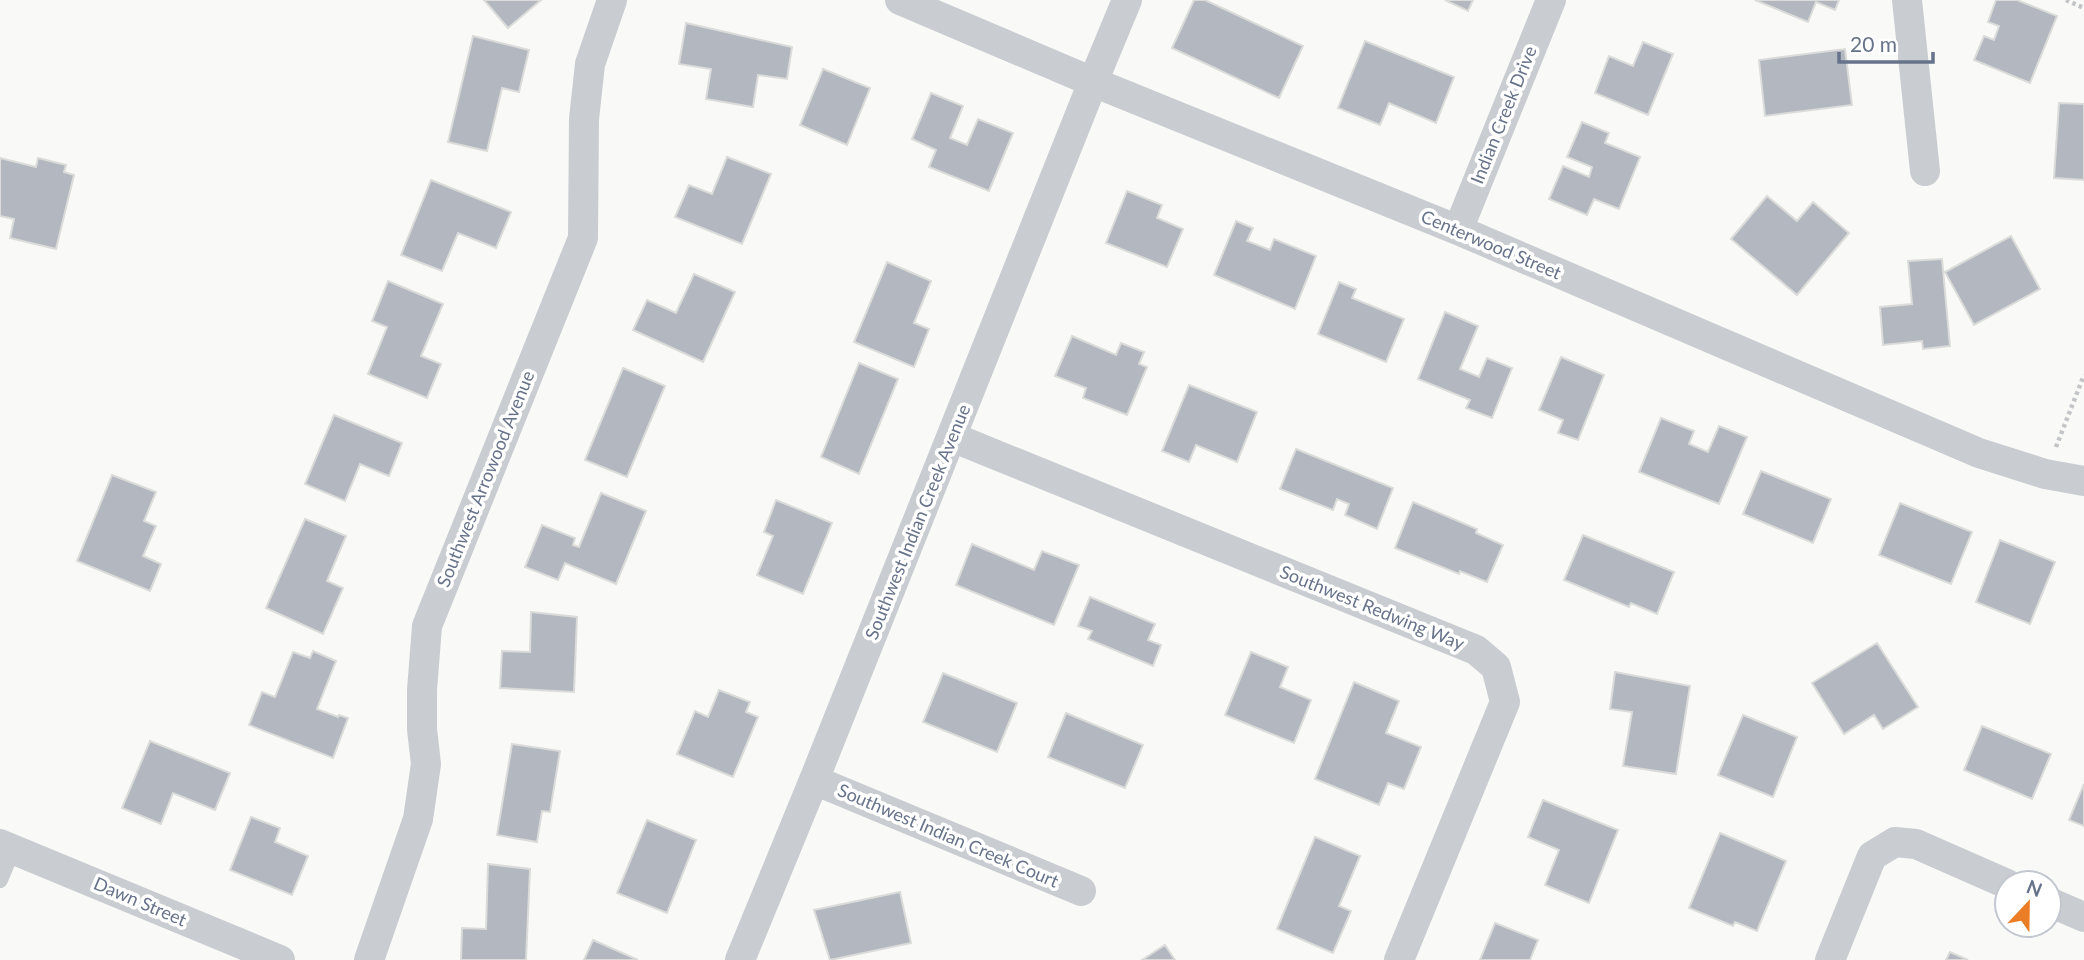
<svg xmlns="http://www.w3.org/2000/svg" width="2084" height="960" viewBox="0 0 2084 960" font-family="Lato,sans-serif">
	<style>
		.building { fill: #b2b7c0; stroke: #dbdcd9; stroke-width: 2 }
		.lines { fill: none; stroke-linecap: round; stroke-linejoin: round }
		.path { stroke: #c3c4c7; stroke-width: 4.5; stroke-dasharray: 3.5 3.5; stroke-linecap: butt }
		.lane { stroke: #c9ccd0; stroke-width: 16 }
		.street { stroke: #c9ccd0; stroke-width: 30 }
		.labels { text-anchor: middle; stroke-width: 7; stroke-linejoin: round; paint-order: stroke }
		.street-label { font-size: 18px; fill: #67738a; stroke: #fff }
	</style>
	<rect width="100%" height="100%" fill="#f9faf7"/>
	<path class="building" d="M484 0H541L508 28Z
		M1194 0H1205L1303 46 1279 98 1172 48Z
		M1445 0H1473L1468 11Z
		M1755 0H1839L1835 10 1816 2 1808 22Z
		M1996 0H2017L2057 16 2030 83 1974 60 1984 36 1994 40 1999 26 1988 22Z
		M686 23 792 47 787 79 758 75 753 107 706 99 711 69 679 64Z
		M473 36 529 50 519 92 502 88 487 151 448 142Z
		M1365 41 1454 77 1436 123 1389 103 1380 125 1338 108Z
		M1643 42 1673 54 1648 115 1595 93 1609 56 1633 66Z
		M1845 49 1852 105 1765 116 1759 60Z
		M823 69 870 88 847 145 800 125Z
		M931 93 963 106 950 138 967 145 978 119 1013 133 989 191 929 167 936 150 912 139Z
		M2059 103 2084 104V180L2054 178Z
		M1582 122 1609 133 1605 143 1640 157 1619 209 1594 199 1587 215 1549 199 1563 166 1589 177 1592 167 1567 157Z
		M727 157 771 174 742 244 675 217 689 185 712 194Z
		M0 158 36 167 38 158 66 165 64 172 74 175 56 249 10 238 14 219 0 216Z
		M431 180 511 212 496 248 458 233 442 271 401 255Z
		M1127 191 1162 205 1157 218 1183 229 1167 267 1106 243Z
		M1767 196 1797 221 1813 202 1849 233 1797 295 1731 239Z
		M1236 221 1253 228 1247 241 1270 250 1274 239 1316 256 1295 309 1214 275Z
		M2011 236 2040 289 1974 325 1945 272Z
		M1942 259 1950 346 1923 349 1922 341 1883 345 1880 307 1912 304 1908 261Z
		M887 262 931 281 914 323 929 329 914 367 854 342Z
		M694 274 735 292 703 362 633 330 647 300 676 313Z
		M388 281 443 304 421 356 441 364 427 398 368 374 387 327 372 321Z
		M1339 282 1356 289 1352 298 1404 319 1386 362 1318 334Z
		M1445 312 1478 326 1460 369 1479 377 1487 358 1512 368 1492 418 1466 408 1470 400 1418 379Z
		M1072 336 1116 355 1121 343 1144 352 1139 364 1147 367 1127 415 1083 398 1086 388 1055 376Z
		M1561 357 1604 375 1578 440 1558 433 1563 420 1539 410Z
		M859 363 898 379 859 474 821 457Z
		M623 368 665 386 627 477 585 460Z
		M1189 385 1257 412 1237 462 1196 445 1189 462 1162 451Z
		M334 415 402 443 389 476 360 464 345 501 305 484Z
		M1661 418 1694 431 1689 444 1708 452 1719 426 1747 437 1719 504 1639 472Z
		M1296 449 1393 488 1377 529 1345 515 1349 504 1337 499 1333 510 1280 489Z
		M1761 471 1831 499 1813 543 1743 514Z
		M112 475 156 492 144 521 156 526 143 556 161 564 150 591 77 561Z
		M601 493 646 511 616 584 565 563 558 580 525 567 542 525 575 538 573 545 579 547Z
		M776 500 832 523 803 594 757 575 773 536 764 532Z
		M1413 502 1477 529 1476 533 1503 545 1487 582 1460 571 1459 574 1395 548Z
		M1900 503 1972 532 1951 584 1879 555Z
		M305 519 346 536 327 581 343 588 323 634 266 608Z
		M1583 535 1674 572 1657 614 1631 603 1629 607 1564 580Z
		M2000 540 2055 562 2030 624 1976 602Z
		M972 544 1034 570 1042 551 1079 565 1054 625 956 585Z
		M1090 597 1155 624 1148 640 1161 645 1153 666 1088 639 1092 631 1078 626Z
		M531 612 577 617 574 692 500 688 502 651 530 652Z
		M1877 643 1918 707 1883 729 1874 715 1844 734 1812 683Z
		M313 651 336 661 317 709 338 717 339 715 348 718 333 758 249 725 262 692 275 697 293 652 310 658Z
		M1251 652 1288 667 1280 687 1311 700 1294 743 1225 715Z
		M1615 672 1690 686 1676 774 1623 766 1632 712 1610 709Z
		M943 673 1017 703 997 752 923 722Z
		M1354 682 1399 701 1386 733 1421 747 1404 789 1388 783 1379 805 1315 779Z
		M719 690 750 702 746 712 758 717 733 777 677 754 695 711 708 717Z
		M1066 713 1143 745 1125 788 1048 757Z
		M1743 715 1797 737 1773 797 1718 775Z
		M1982 726 2051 754 2032 799 1964 770Z
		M150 741 230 773 215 810 173 793 161 824 122 808Z
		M512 744 560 751 550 812 542 811 537 842 497 835Z
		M2084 784V826L2069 820Z
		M1543 800 1618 830 1589 903 1545 885 1559 850 1528 837Z
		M251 817 280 828 275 842 308 856 292 895 230 870Z
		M647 820 696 840 667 913 617 893Z
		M1720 833 1786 861 1757 931 1735 922 1733 926 1689 908Z
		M1315 837 1360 856 1339 906 1351 911 1333 953 1277 929Z
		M488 864 530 869 526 960H461L462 928 486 929Z
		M900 892 911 943 830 960 814 910Z
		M1495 923 1538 940 1530 960H1480Z
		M593 940 638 960H584Z
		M1165 945 1175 960H1142Z
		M1950 952 1968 960H1946Z"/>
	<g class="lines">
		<path class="path" d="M2066 0 2084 8
			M2056 447 2084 375"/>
		<path class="lane" d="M0 880 13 849"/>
		<path class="street" d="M900 0 1093 82 1458 230 1979 453 2045 474 2084 481
			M1907 0 1925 171
			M1458 230 1551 0
			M952 437 1476 650 1496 667 1505 702 1399 960
			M814 780 1081 891
			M0 844 280 960
			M2049 902 2084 917
			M369 960 418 819 426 764 422 729V690L427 626 583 238 584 119 590 64 612 0
			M740 960 814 780 1093 82 1127 0
			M1830 960 1872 856 1895 842 1916 844 2007 884"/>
	</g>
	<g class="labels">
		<g class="street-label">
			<text transform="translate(1504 115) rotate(-68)" y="6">Indian Creek Drive</text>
			<text transform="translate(1491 245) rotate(23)" y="6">Centerwood Street</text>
			<text transform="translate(486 479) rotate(-68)" y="6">Southwest Arrowood Avenue</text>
			<text transform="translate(918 522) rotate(-68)" y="6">Southwest Indian Creek Avenue</text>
			<text transform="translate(1372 608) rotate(22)" y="6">Southwest Redwing Way</text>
			<text transform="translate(948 836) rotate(23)" y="6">Southwest Indian Creek Court</text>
			<text transform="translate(140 902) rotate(23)" y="6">Dawn Street</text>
		</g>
	</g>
	<g transform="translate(2028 904) rotate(22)"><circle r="33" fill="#ffffff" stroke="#c2c7d0" stroke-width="2"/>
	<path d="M0-5L12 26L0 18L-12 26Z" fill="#eb7d26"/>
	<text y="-10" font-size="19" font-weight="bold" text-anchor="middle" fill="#67738a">N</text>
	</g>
	<path d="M1839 52v10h94v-10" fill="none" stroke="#67738a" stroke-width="3.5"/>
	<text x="1850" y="52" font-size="21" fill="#67738a" stroke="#ffffff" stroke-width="5" paint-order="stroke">20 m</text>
</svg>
